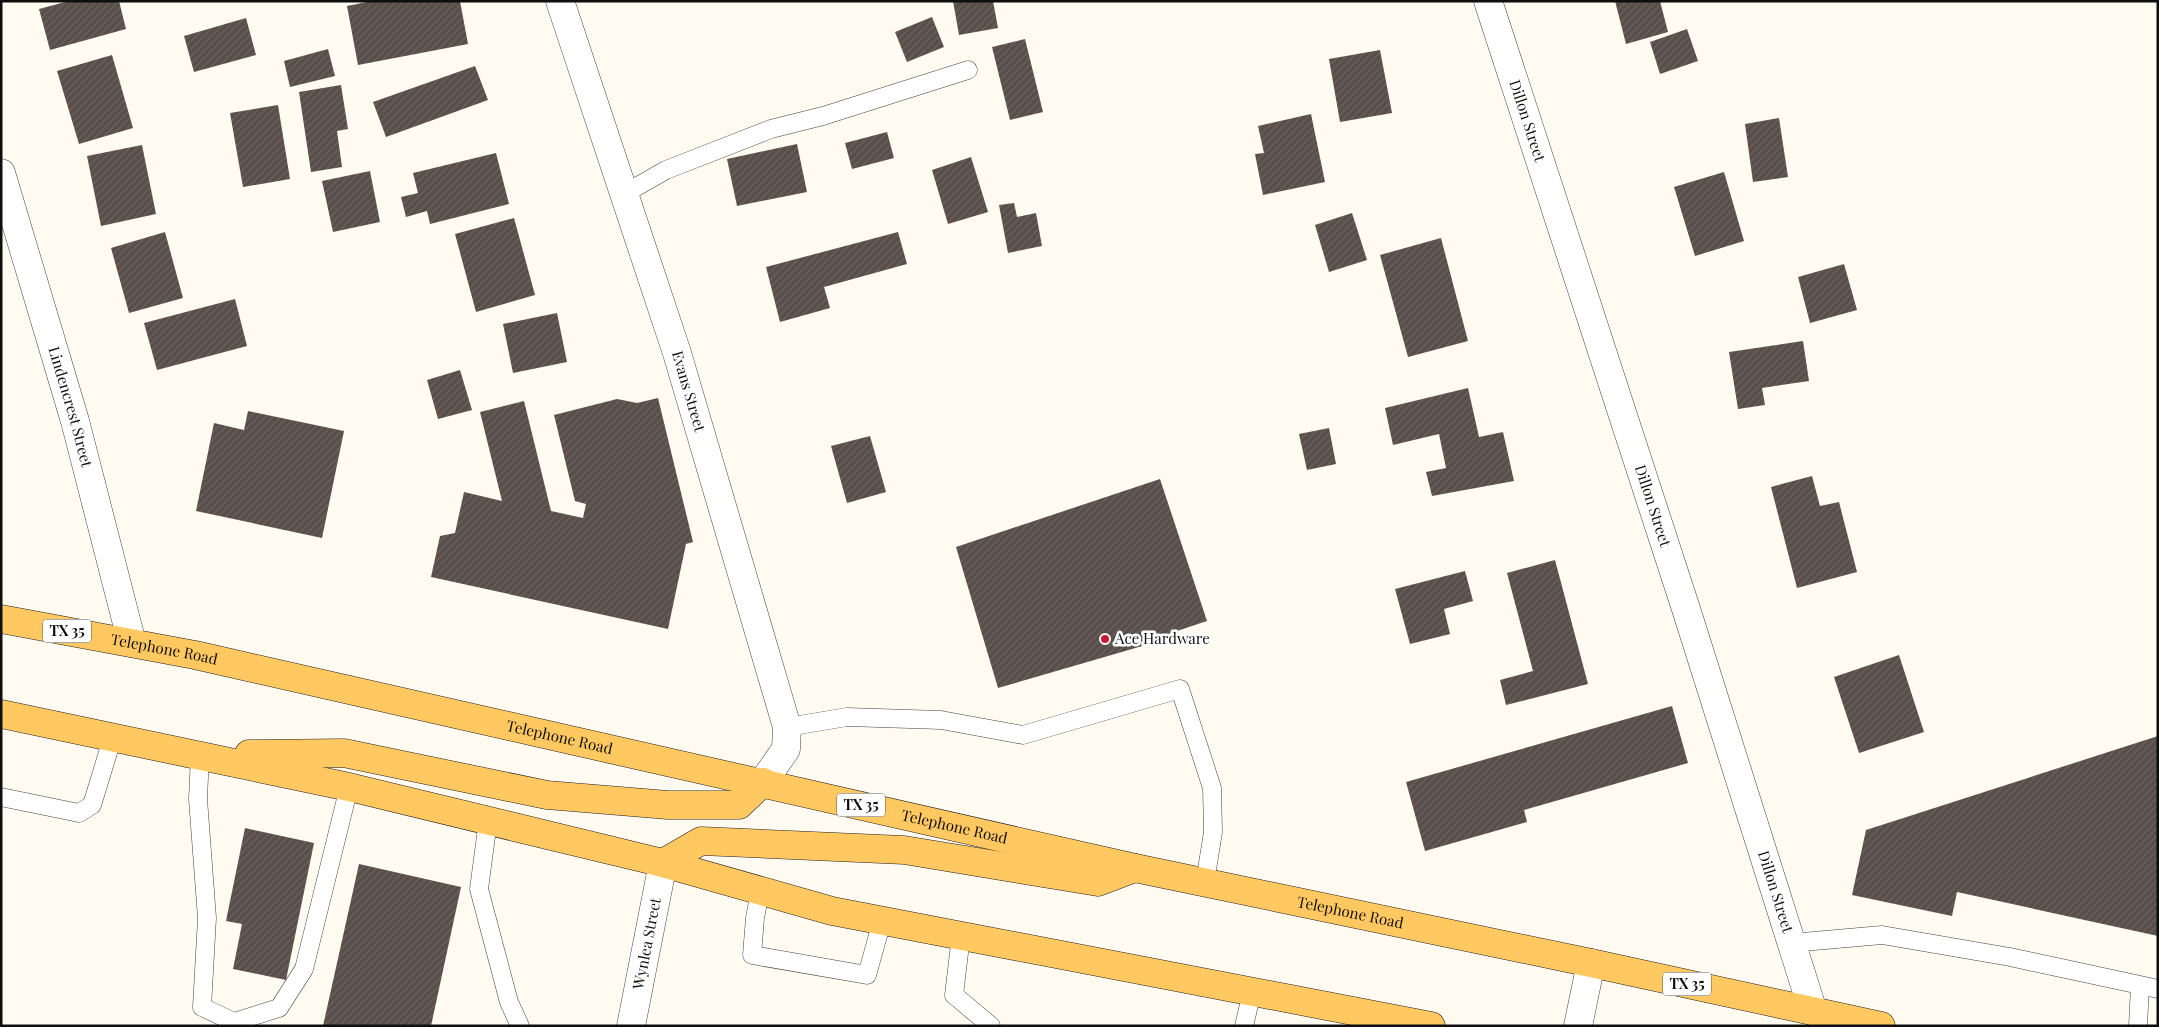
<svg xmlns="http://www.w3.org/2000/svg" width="2159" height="1027" viewBox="0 0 2159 1027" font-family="'Playfair Display',serif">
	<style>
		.building { fill: url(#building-hatch) }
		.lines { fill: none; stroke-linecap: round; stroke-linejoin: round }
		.service-casing { stroke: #424242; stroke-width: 19 }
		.minor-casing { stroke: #424242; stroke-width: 29 }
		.primary-casing { stroke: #202020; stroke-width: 29 }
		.service { stroke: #fff; stroke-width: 18 }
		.minor { stroke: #fff; stroke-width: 28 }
		.primary { stroke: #ffc860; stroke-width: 28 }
		.poi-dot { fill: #cb1a35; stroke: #fff; stroke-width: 2 }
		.labels { text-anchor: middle; stroke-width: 5; stroke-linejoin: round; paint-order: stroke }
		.shield { fill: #fff; stroke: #575757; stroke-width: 1 }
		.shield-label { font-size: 14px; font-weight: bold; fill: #0f0f0f }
		.street-label { font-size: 15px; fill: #0f0f0f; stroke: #fff }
		.poi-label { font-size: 15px; fill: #0f0f0f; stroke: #fff; text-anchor: start }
	</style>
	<defs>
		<pattern id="building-hatch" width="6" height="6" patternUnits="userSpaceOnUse" patternTransform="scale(1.25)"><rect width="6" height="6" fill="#584e4a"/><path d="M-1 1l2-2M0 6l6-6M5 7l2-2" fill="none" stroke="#6b6360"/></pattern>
	</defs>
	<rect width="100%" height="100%" fill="#fffbf0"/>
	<path class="building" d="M69 1H119L126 29 50 50 39 9Z
		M372 1H460L468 44 358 65 347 6Z
		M953 1H993L998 28 959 35Z
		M1615 1H1660L1668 32 1626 44Z
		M932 17 944 47 907 62 895 32Z
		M246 18 256 55 194 72 184 36Z
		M1687 29 1698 61 1660 74 1650 42Z
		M1025 39 1043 112 1010 120 992 47Z
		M328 49 335 76 290 87 284 61Z
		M1380 50 1392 113 1340 122 1329 59Z
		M112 55 133 128 79 144 57 71Z
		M475 66 488 100 386 137 373 102Z
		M341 85 348 129 337 131 342 167 311 172 299 92Z
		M278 105 290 179 243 187 230 113Z
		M1311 114 1325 182 1263 195 1255 154 1264 153 1258 126Z
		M1779 118 1788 177 1753 182 1745 124Z
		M887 132 894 158 852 169 845 143Z
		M797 144 807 192 737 206 727 159Z
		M142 145 156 214 101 226 87 156Z
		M496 153 509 204 430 224 427 211 406 217 401 197 418 193 413 173Z
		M971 157 988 212 948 224 932 170Z
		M370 171 380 222 333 232 322 181Z
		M1724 172 1744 241 1695 256 1674 187Z
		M1014 203 1017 217 1036 213 1042 246 1008 253 999 205Z
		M1352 213 1367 260 1329 272 1315 225Z
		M514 218 535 295 476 312 455 234Z
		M165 232 183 298 129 313 111 248Z
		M898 232 907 264 824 287 830 308 780 322 766 267Z
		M1441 238 1468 341 1408 357 1380 255Z
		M1844 264 1857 310 1810 323 1798 277Z
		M235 299 247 346 157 370 144 323Z
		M557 313 567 362 513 373 503 324Z
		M1803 341 1809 381 1762 388 1765 405 1738 409 1729 352Z
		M460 370 472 410 438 419 427 380Z
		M1468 388 1479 437 1503 432 1514 481 1432 496 1426 472 1446 468 1439 434 1393 445 1385 408Z
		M658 398 693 542 686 544 668 629 431 577 440 536 455 533 464 492 502 501 480 412 524 401 551 511 583 518 586 504 575 501 554 415 617 399 637 403Z
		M248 411 344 431 322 538 196 511 214 423 244 430Z
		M1329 428 1336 464 1307 470 1299 434Z
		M870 436 886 492 847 503 831 446Z
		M1812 476 1820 506 1839 502 1857 572 1797 588 1771 487Z
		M1160 479 1207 621 1162 636 1163 640 998 688 956 547Z
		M1555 560 1588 684 1506 705 1500 680 1533 671 1507 573Z
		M1465 571 1473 601 1444 609 1450 634 1410 644 1395 589Z
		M1899 655 1924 732 1859 753 1834 677Z
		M1672 706 1688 763 1524 810 1527 822 1425 851 1406 782Z
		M2158 736V936L1957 892 1952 916 1852 895 1866 830Z
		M245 828 314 843 286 980 233 969 242 924 226 921Z
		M359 864 461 887 431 1026H323Z"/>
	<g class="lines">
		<defs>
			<path id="service" d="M624 194 666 170 771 129 823 116 968 70
				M787 727 847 717 941 720 1023 735 1180 689 1212 788 1213 832 1205 882
				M200 755 198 799 207 918 202 1007 234 1022 279 1008 304 969 349 787
				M1 797 79 813 92 805 113 736
				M488 821 479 889 509 1002 520 1026
				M760 891 755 918 752 955 867 975 882 921
				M961 936 954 995 991 1026
				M1791 943 1882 935 2010 957 2140 985 2138 1026
				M2140 985 2158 989
				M1244 1026 1252 992"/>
			<g id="minor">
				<path id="s1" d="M560 1 677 353 787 727 786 749 763 782"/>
				<path id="s2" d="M1488 1 1687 612 1813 1011"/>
				<path id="s3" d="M1 173 75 421 132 643"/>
				<path id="s4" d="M631 1026 663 863"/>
				<path d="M1578 1026 1591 963"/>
			</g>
			<g id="primary">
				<path id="s5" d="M1 619 195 655 1135 868 1591 963 1881 1026"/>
				<path d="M1 714 349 787 663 863 832 911 1431 1026"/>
				<path d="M249 754 344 753 547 795 668 805H739L763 782"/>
				<path d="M663 863 701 841 904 850 1098 882 1135 868"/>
			</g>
		</defs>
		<use href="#service" class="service-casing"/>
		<use href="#minor" class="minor-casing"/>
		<use href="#primary" class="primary-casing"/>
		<use href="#service" class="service"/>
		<use href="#minor" class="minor"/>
		<use href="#primary" class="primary"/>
	</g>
	<circle class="poi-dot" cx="1105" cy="639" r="5"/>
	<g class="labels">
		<g class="shield">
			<rect x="43" y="619.5" width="48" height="23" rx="4"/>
			<rect x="837" y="793.5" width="48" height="23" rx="4"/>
			<rect x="1663" y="972.5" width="48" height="23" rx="4"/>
		</g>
		<g class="shield-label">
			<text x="67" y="636">TX 35</text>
			<text x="861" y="810">TX 35</text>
			<text x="1687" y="989">TX 35</text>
		</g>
		<g class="street-label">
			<text dy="5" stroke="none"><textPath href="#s2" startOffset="126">Dillon Street</textPath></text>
			<text dy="5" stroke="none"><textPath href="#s1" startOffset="411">Evans Street</textPath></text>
			<text dy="5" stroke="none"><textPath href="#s3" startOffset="244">Lindencrest Street</textPath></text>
			<text dy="5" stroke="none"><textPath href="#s2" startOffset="531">Dillon Street</textPath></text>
			<text dy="5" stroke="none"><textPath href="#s5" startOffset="166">Telephone Road</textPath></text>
			<text dy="5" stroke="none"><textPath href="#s5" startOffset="571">Telephone Road</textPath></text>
			<text dy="5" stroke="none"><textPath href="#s5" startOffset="976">Telephone Road</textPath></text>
			<text dy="5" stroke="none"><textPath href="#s2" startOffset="936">Dillon Street</textPath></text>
			<text dy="5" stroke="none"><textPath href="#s5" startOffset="1381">Telephone Road</textPath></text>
			<text dy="5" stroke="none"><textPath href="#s4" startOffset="84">Wynlea Street</textPath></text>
		</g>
		<g class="poi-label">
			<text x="1115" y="644">Ace Hardware</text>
		</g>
	</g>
	<rect width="2159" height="1027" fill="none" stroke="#0f0f0f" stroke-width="5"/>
</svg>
